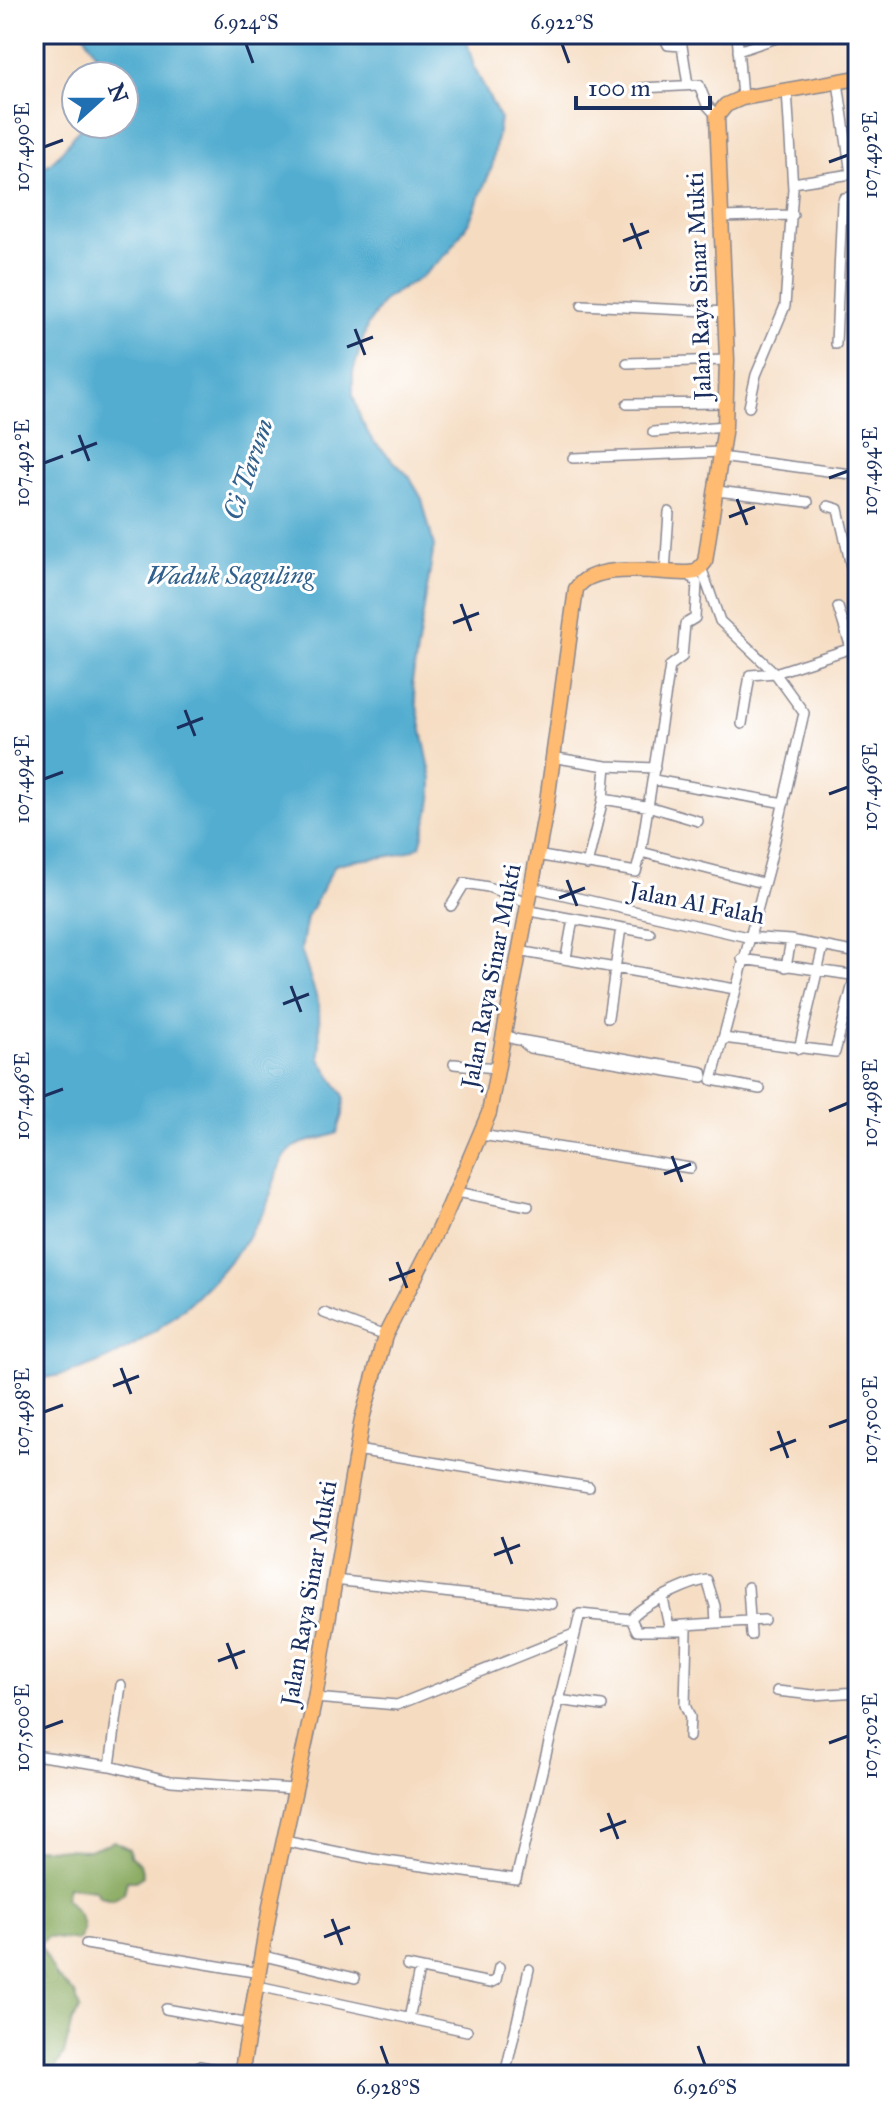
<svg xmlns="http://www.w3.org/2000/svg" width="892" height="2109" viewBox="0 0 892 2109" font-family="'IM FELL Great Primer',serif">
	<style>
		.forest { fill: #87a95d; stroke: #516c5e; stroke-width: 2 }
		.water { fill: #52add0; stroke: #366e97; stroke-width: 2 }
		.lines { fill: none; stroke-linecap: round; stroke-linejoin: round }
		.minor-casing { stroke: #888690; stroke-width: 12 }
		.highway-casing { stroke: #888690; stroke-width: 17 }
		.minor { stroke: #fff; stroke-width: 9 }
		.highway { stroke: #febb71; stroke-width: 14 }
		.ticks { fill: none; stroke: #1b2f5e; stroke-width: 3 }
		.labels { text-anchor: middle; stroke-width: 6; stroke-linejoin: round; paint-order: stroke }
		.street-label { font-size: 24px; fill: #1b2f5e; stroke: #fff }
		.water-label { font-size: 26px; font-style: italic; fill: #31618c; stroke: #fff }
		.neatline { fill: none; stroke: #1b2f5e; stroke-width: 3 }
		.ticks-label { font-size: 20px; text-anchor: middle; fill: #1b2f5e }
	</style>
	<rect width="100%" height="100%" fill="#fff"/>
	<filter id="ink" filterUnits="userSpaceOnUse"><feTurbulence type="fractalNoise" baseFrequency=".0125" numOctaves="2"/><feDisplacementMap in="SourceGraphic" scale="16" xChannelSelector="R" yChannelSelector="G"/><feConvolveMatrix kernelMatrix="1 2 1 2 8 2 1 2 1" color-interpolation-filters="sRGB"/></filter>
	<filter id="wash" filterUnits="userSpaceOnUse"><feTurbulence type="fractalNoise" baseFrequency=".006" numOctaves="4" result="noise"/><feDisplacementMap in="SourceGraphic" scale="32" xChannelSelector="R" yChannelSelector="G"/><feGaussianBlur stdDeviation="1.8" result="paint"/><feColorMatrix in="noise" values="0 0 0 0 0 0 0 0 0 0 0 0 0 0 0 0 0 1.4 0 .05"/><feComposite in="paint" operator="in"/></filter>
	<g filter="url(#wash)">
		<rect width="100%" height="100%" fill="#f5dcc1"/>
		<path class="forest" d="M114 1841 129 1849 130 1856 140 1864 143 1876 135 1881H127L124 1893 113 1900 100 1897 95 1890 68 1887 65 1898C77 1914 90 1922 78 1941L46 1937 40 1945 56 1976 75 1994 80 2009 72 2021 64 2054 51 2075H34V1848L89 1850Z"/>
		<path class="water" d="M84 34H465L474 67 500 119 492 167 470 220 449 252 420 278 384 300 367 326 353 372V395L361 420 372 440 409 476 422 499 434 546 412 682 432 779V800L420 846C392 862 364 855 335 865L307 917 301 950 319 1005 320 1059 344 1096 343 1115 337 1133C324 1139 307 1140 296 1146 274 1160 275 1191 264 1211 220 1290 126 1372 34 1379V172C59 163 66 143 83 124H124V76H109Z"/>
	</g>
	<g filter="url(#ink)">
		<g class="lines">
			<defs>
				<path id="minor" d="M663 34 668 45 682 46 688 85
					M737 34 742 98
					M738 51 788 34
					M838 82 851 174
					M641 88 699 85 707 105 717 116
					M793 183 858 173
					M721 217 793 215
					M582 305 727 312
					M836 344 842 203 844 198 858 196
					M627 363 727 360
					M627 404 726 403
					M749 407 756 375 785 306 793 189 787 90
					M653 432 725 426
					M720 457 858 475
					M573 458 721 452
					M717 491 808 502
					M828 506 838 509 858 597
					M701 567 720 621 775 673 804 713 770 862 712 1080 760 1089
					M665 573 669 512
					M838 607 851 648
					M742 724 750 675 775 673 858 646
					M551 757 606 766 655 768
					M654 780 784 803
					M603 799 651 807 698 821
					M641 852 670 666 682 657 685 624 695 618 697 583 688 573
					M536 855 636 872 641 852 763 883
					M587 865 603 799 606 766
					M530 887 747 937 791 940 858 953
					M451 906 465 883 488 887 527 902
					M525 910 650 933
					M518 951 735 989
					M566 958 573 919
					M742 959 858 976
					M786 967 791 940
					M608 1018 621 928
					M503 1033 514 1039 702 1072 703 1077 530 1048 522 1041
					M723 1038 835 1052 855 976
					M799 1049 823 947
					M454 1064 496 1068
					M481 1135 690 1168
					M457 1192 528 1206
					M324 1313 385 1336
					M356 1450 589 1487
					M334 1580 552 1604
					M748 1587 751 1635
					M663 1599 669 1626 764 1620
					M777 1691 813 1695 858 1692
					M315 1698 397 1705 574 1634
					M558 1700 602 1706
					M689 1737 690 1717 685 1705 687 1631H637L631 1619C640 1605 690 1582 707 1580L715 1606 716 1622
					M34 1755 110 1766 121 1685
					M110 1766 171 1781 294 1789
					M284 1841 372 1859 516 1879 580 1614 631 1619
					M86 1944 260 1973
					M264 1956 355 1978
					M407 1966 490 1983 496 1980 499 1967
					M258 1986 467 2031
					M166 2009 250 2024
					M409 2019 419 1970
					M199 2066 242 2074
					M505 2075 529 1969"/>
				<path id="highway" d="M241 2075 272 1895 315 1698 362 1419 385 1336 440 1228 489 1113 546 809 576 589C593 561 658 573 688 573L696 572 705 562 725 426 727 360 717 116 726 105 742 98 858 78"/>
			</defs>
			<use href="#minor" class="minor-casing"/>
			<use href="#highway" class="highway-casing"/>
			<use href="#minor" class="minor"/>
			<use href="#highway" class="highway"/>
		</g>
	</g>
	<path class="ticks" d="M246 44 253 63M562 44 569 63M44 147 63 140M829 162 848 155M631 223 641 249M623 241 649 231M355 329 365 355M347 347 373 337M79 435 89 461M71 453 97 443M44 463 63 456M829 478 848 471M737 499 747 525M729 517 755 507M461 604 471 631M453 623 479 613M185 710 195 736M177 728 203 718M44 779 63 772M829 794 848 787M567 880 577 906M559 898 585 888M291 986 301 1012M283 1004 309 994M44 1096 63 1089M829 1111 848 1103M672 1156 682 1182M664 1174 691 1164M397 1262 407 1288M389 1280 415 1270M121 1368 131 1394M113 1386 139 1376M44 1412 63 1405M829 1427 848 1420M778 1431 788 1458M770 1450 796 1440M502 1537 512 1564M494 1555 520 1545M227 1643 237 1669M218 1661 245 1651M44 1728 63 1721M829 1743 848 1736M608 1813 618 1839M600 1831 626 1821M332 1919 342 1945M324 1937 350 1927M381 2046 388 2065M698 2046 705 2065"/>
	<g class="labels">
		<g class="street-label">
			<text transform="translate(699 286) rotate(-92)" y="8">Jalan Raya Sinar Mukti</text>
			<text transform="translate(697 903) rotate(11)" y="8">Jalan Al Falah</text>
			<text transform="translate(491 976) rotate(-79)" y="8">Jalan Raya Sinar Mukti</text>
			<text transform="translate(309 1593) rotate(-80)" y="8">Jalan Raya Sinar Mukti</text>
		</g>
		<g class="water-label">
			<text transform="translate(248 469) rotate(-71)" y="9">Ci Tarum</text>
			<text x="230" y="584">Waduk Saguling</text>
		</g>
	</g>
	<rect width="892" height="2109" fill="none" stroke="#fff" stroke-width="88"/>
	<g transform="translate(100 100) rotate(69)"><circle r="38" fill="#ffffff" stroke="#a4acbf" stroke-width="2"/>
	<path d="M0-6L14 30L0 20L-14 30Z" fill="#1f6fb2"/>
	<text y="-12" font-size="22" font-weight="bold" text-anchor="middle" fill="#1b2f5e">N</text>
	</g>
	<path d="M576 96v12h134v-12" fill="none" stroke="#1b2f5e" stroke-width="4"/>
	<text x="588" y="96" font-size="24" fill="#1b2f5e" stroke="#ffffff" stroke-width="6" paint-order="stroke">100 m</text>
	<rect x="44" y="44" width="804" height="2021" class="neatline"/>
	<g class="ticks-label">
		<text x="246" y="29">6.924°S</text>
		<text x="562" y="29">6.922°S</text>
		<text transform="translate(22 147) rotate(-90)" y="7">107.490°E</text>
		<text transform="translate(870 155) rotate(-90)" y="7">107.492°E</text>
		<text transform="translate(22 463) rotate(-90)" y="7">107.492°E</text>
		<text transform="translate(870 471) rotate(-90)" y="7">107.494°E</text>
		<text transform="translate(22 779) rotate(-90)" y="7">107.494°E</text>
		<text transform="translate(870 787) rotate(-90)" y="7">107.496°E</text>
		<text transform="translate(22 1096) rotate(-90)" y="7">107.496°E</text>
		<text transform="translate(870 1103) rotate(-90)" y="7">107.498°E</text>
		<text transform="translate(22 1412) rotate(-90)" y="7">107.498°E</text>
		<text transform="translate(870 1420) rotate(-90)" y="7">107.500°E</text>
		<text transform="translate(22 1728) rotate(-90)" y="7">107.500°E</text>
		<text transform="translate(870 1736) rotate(-90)" y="7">107.502°E</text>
		<text x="388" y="2094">6.928°S</text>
		<text x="705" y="2094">6.926°S</text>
	</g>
</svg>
